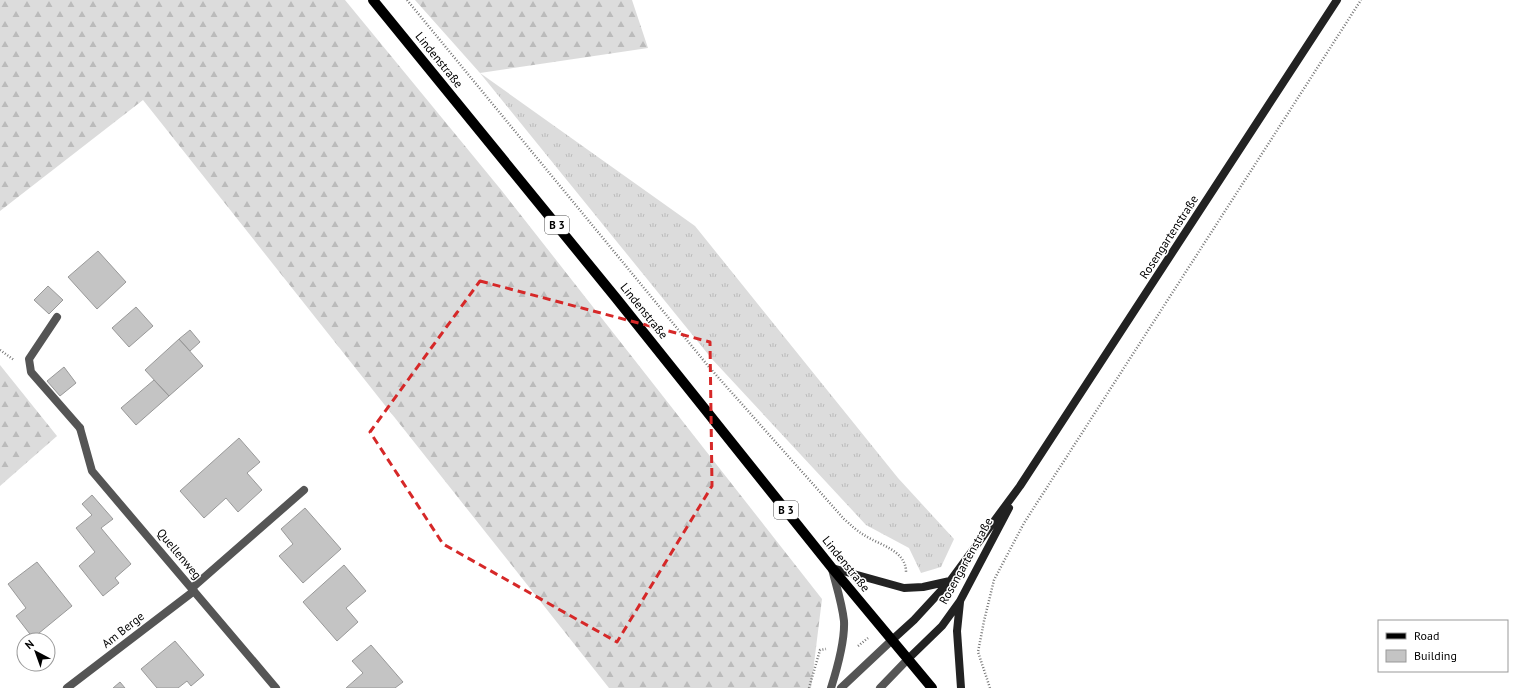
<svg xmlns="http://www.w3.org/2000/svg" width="1524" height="688" viewBox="0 0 1524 688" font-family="'PT Sans',sans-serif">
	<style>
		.grass { fill: url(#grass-tufts) }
		.forest { fill: url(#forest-firs) }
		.building { fill: #c4c4c4; stroke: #999 }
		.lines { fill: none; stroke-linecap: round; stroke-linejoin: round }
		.path { stroke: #777; stroke-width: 2.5; stroke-dasharray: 1 2; stroke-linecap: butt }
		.service { stroke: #555; stroke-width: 8 }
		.minor { stroke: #555; stroke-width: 8 }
		.tertiary { stroke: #555; stroke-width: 8 }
		.secondary { stroke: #222; stroke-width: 8 }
		.primary { stroke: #000; stroke-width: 10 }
		.marked { fill: none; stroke: #d62828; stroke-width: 3; stroke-dasharray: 8 5; stroke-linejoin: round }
		.labels { text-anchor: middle; stroke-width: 3; stroke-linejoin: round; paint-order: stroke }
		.shield { fill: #fff; stroke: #4c4c4c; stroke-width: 1 }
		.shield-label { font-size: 11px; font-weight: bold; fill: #000 }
		.street-label { font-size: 12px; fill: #000; stroke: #fff }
	</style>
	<defs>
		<pattern id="grass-tufts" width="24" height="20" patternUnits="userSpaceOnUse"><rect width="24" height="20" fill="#dcdcdc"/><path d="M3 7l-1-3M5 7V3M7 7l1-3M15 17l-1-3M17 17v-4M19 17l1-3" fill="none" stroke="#bbb"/></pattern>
		<pattern id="forest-firs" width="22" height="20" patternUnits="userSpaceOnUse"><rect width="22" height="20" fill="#dcdcdc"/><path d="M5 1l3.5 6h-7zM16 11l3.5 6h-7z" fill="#bbb"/></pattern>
	</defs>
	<rect width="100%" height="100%" fill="#fff"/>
	<path class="grass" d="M480 73 695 226 898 478 954 539 941 567 921 573 909 548 866 525 712 359Z"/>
	<path class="forest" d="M0 0H345L502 191 822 599 811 688H609L143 100 0 211Z
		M415 0H632L648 48 480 73Z
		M0 365 57 436 0 486Z"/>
	<path class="building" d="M98 251 126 282 97 309 68 277Z
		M48 286 63 300 49 314 34 300Z
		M136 307 153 326 129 347 112 328Z
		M190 330 200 342 190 351 179 339Z
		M179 339 203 366 169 396 145 370Z
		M64 367 76 383 60 396 47 381Z
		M154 380 169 396 136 425 121 408Z
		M239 438 260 462 247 473 262 490 238 512 226 498 204 518 180 491Z
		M92 495 113 519 101 528 131 564 115 578 119 583 103 596 79 566 95 552 76 528 92 515 82 504Z
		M305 508 341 549 303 583 279 556 293 544 281 529Z
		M37 562 72 606 33 638 16 616 26 608 8 584Z
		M344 565 366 591 346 608 358 622 337 641 303 602Z
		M175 641 204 675 191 686 187 681 178 688H157L141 669Z
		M371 645 403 682 395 688H346L363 673 352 661Z
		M120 682 125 688H113Z"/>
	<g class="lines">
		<path class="path" d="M407 0 709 367 844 519C851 525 857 531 864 535 879 545 906 550 906 572
			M0 350 14 360
			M858 646 868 638
			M809 688 820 650 826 649
			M990 688 978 652 984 621 994 580 1024 523 1361 0"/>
		<path class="service" d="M57 317 29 359 31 372 80 428
			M192 588 304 490"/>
		<path class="minor" d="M80 428 92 471 276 688
			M67 688 194 591"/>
		<path class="tertiary" d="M831 688C837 669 845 641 844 621 842 603 836 585 832 569
			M841 688 892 640
			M880 688 908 659"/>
		<path class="secondary" d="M832 568 904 588 923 587 950 581
			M960 602 957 631 961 688
			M892 640 914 620 950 581 1020 486 1337 0
			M908 659 942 626 960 601 1009 508"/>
		<path class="primary" d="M373 0 616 298 832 568 932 688"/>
	</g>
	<path class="marked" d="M480 281 710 342 712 486 617 642 443 544 370 432Z"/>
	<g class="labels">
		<g class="shield">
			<rect x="545" y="216" width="24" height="18" rx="3"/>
			<rect x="774" y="501" width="24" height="18" rx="3"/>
		</g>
		<g class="shield-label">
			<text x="557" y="229">B 3</text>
			<text x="786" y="514">B 3</text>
		</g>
		<g class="street-label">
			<text transform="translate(439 60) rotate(51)" y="4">Lindenstraße</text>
			<text transform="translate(1169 237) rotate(-57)" y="4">Rosengartenstraße</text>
			<text transform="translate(644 311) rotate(51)" y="4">Lindenstraße</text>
			<text transform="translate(179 554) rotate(50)" y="4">Quellenweg</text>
			<text transform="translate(966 561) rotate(-61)" y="4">Rosengartenstraße</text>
			<text transform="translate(846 564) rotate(51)" y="4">Lindenstraße</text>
			<text transform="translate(123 630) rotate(-38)" y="4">Am Berge</text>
		</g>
	</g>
	<rect x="1378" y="620" width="130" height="52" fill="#ffffff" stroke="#999999"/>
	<rect x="1386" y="633" width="20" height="6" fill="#000000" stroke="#999999"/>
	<text x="1414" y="640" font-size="12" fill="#000000">Road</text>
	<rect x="1386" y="650" width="20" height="12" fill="#c4c4c4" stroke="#999999"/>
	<text x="1414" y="660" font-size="12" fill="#000000">Building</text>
	<g transform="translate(36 652) rotate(319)"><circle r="19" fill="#ffffff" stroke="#999999"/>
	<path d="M0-3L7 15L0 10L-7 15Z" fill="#000000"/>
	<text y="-6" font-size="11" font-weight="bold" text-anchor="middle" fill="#000000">N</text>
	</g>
</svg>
